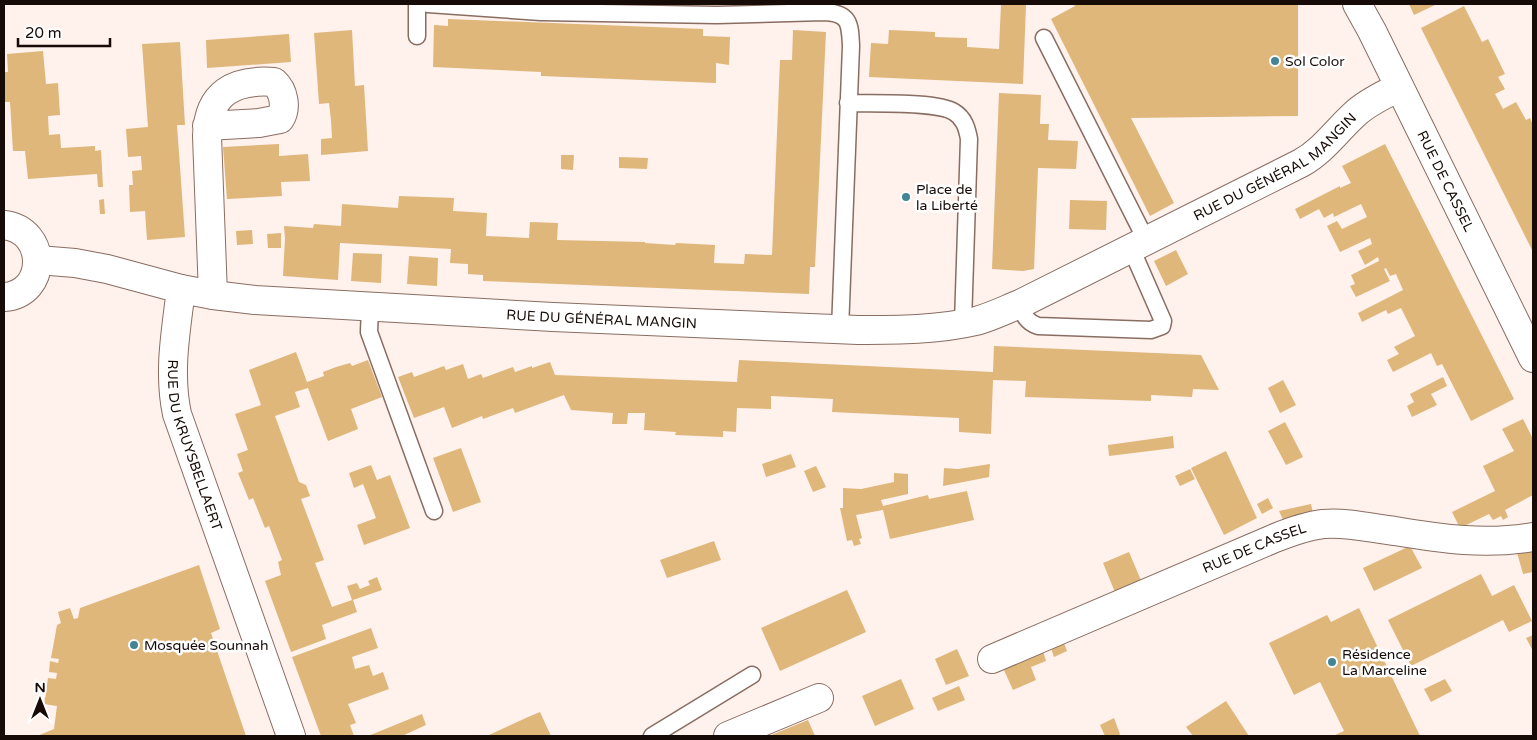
<svg xmlns="http://www.w3.org/2000/svg" width="1537" height="740" viewBox="0 0 1537 740" font-family="'Varela Round',sans-serif">
	<style>
		.building { fill: #dfb77b }
		.lines { fill: none; stroke-linecap: round; stroke-linejoin: round }
		.service-casing { stroke: #896d62; stroke-width: 19 }
		.minor-casing { stroke: #896d62; stroke-width: 30 }
		.tertiary-casing { stroke: #896d62; stroke-width: 30 }
		.service { stroke: #fff; stroke-width: 16 }
		.minor { stroke: #fff; stroke-width: 28 }
		.tertiary { stroke: #fff; stroke-width: 28 }
		.poi-dot { fill: #428594; stroke: #fff; stroke-width: 2 }
		.labels { text-anchor: middle; stroke-width: 5; stroke-linejoin: round; paint-order: stroke }
		.poi-label { font-size: 14px; fill: #160b07; stroke: #fff; text-anchor: start }
		.street-label { font-size: 14px; fill: #160b07; stroke: #fff }
	</style>
	<rect width="100%" height="100%" fill="#fff1ec"/>
	<path class="building" d="M1001 4 1026 5 1023 84 869 77 871 43 888 44 889 30 935 32V37L967 38V47L999 49Z
		M1073 4H1298V116L1131 118 1174 203 1150 216 1051 19 1075 6Z
		M1409 4H1437L1414 15Z
		M1464 6 1482 42 1488 39 1505 74 1498 77 1505 89 1495 94 1503 109 1516 102 1526 120 1530 118 1533 125V252L1421 28Z
		M448 19 703 29V36L730 37 729 65 716 63V83L541 76V72L433 67 434 25 448 26Z
		M352 30 355 86 364 85 368 151 321 155V139L332 138 331 120 329 103 319 104 314 33Z
		M793 30 826 32 815 267H810L809 294 483 281V275L468 274V264L450 263 451 249 340 243 338 280 283 276 285 238 284 226 313 228 314 224 341 226 342 204 398 208 399 196 454 198 453 211 487 213 486 236 529 238 530 222 558 223 557 240 645 242V243L675 245 676 243 715 245 714 263 744 264 745 254 772 255 780 60H792Z
		M289 34 291 62 207 68 206 40Z
		M180 42 185 125H177L185 237 147 240 145 211 130 212 129 185H133L132 171 142 170 141 156 128 157 126 129 148 127 142 44Z
		M43 51 46 84 58 83 60 115 48 116 49 135 60 134 61 148 95 146V151L101 150 103 187H98L97 174 28 179 25 151H13L10 102H4V72H8L7 54Z
		M999 93 1041 95 1040 124H1049L1048 140 1078 141 1076 169 1038 168 1034 269 1023 271 992 269Z
		M279 144V156L308 154 310 181 281 182 282 196 227 199 223 147Z
		M1385 144 1514 399 1471 421 1442 364 1437 366 1431 353 1393 372 1387 360 1399 354 1394 347 1415 336 1401 308 1388 314 1386 310 1362 322 1358 313 1403 290 1396 274 1390 276 1386 268 1384 269 1390 281 1356 297 1350 286 1355 284 1351 275 1379 261 1378 257 1365 265 1358 251 1372 244 1370 238 1340 252 1327 226 1337 221 1342 229 1367 217 1361 204 1334 217 1333 213 1324 218 1319 209 1300 219 1295 209 1340 186V188L1351 183 1342 166Z
		M561 155H574L573 170 561 169Z
		M619 157 648 158 647 169 619 168Z
		M104 199 105 214H100L99 200Z
		M1070 200 1107 201 1106 230 1069 229Z
		M252 230 253 244 237 245 236 231Z
		M281 233V248H268L267 234Z
		M1176 250 1188 274 1166 286 1154 261Z
		M353 253 382 254 381 283 351 281Z
		M409 256 438 258 437 286 407 284Z
		M994 346 1201 355 1219 390 1193 389 1192 397 1151 395V401L1025 397 1026 381 993 380 991 434 959 432V418L832 412 833 399 771 396V409L737 408 736 432 723 431V437L675 435 676 432 644 430 645 413H628L627 424H612L613 413 571 410 564 395 515 413 513 408 483 419 482 416 452 428 444 407 414 418 398 377 412 372 414 377 444 366 446 370 463 364 468 379 481 374 483 378 513 367 515 372 532 366V368L550 362 555 375 737 382 739 360 993 372Z
		M296 352 307 382 324 376 323 372 336 367 350 363 352 366 368 360 382 397 351 409 358 429 328 441 308 388 295 392 300 407 275 416 299 482 306 485 310 496 301 499 324 560 315 563 332 607 352 600 347 586 357 583 360 589 370 585 368 581 377 577 382 590 353 600 357 612 322 625 326 639 291 652 265 581 281 575 278 562 282 560 269 526 265 528 253 498 249 500 238 473 243 471 237 454 248 450 235 414 261 405 249 370Z
		M1443 377 1447 386 1431 394 1437 405 1412 417 1407 406 1414 402 1410 394Z
		M1283 380 1296 405 1280 413 1268 388Z
		M1523 419 1533 439V495L1505 510 1508 517 1503 520 1501 516 1493 520 1489 514 1460 528 1452 512 1495 491 1483 466 1514 451 1502 429Z
		M1285 422 1303 457 1286 465 1268 431Z
		M1173 436 1174 448 1109 456 1108 445Z
		M461 448 481 502 453 512 433 458Z
		M1226 451 1257 518 1224 535 1191 468Z
		M791 454 796 467 766 477 762 464Z
		M990 464 989 477 943 486 944 468 958 469Z
		M371 465 377 480 390 475 410 528 364 545 357 525 376 518 363 484 354 488 349 473Z
		M816 466 826 487 813 492 804 471Z
		M1190 469 1195 479 1180 486 1175 476Z
		M894 473 908 474V494L881 500 883 506 928 495 929 499 967 491 974 520 890 539 883 510 856 515 862 538 859 539 861 544 854 546 852 540 847 541 840 508H843V488L861 489 894 482Z
		M1268 498 1273 508 1262 514 1257 504Z
		M1311 504 1314 517 1285 524 1279 511Z
		M714 541 721 560 667 578 660 560Z
		M1410 546 1422 568 1374 591 1363 568Z
		M1533 546V572L1523 574 1516 549Z
		M1129 552 1143 585 1117 597 1103 563Z
		M199 565 220 629 211 633 246 736H37L54 729 57 706 44 704 48 678 56 679 57 673 49 672 50 661 58 663 59 659 51 658 57 625 61 623 58 612 70 608 74 619 78 618 80 608Z
		M1481 574 1492 596 1514 585 1532 621 1509 632 1503 620 1411 666 1388 620Z
		M847 590 866 632 780 671 761 628Z
		M1359 608 1420 736H1333L1344 731 1320 682 1294 695 1269 643 1327 615 1331 622Z
		M371 628 378 648 352 657 355 669 369 665 373 676 383 672 389 689 348 704 356 723 350 725 354 736H321L292 657Z
		M1533 635V651L1526 638Z
		M1064 643 1067 651 1054 657 1051 648Z
		M957 649 969 676 946 685 935 659Z
		M1043 651 1046 661 1031 667 1036 680 1013 690 1003 668Z
		M901 679 914 709 875 726 862 696Z
		M1445 679 1452 691 1431 702 1424 689Z
		M959 686 965 700 938 711 932 698Z
		M1226 701 1249 736H1193L1186 727Z
		M540 712 551 736H487L528 717Z
		M422 714 426 725 402 736H368Z
		M1114 718 1120 734 1118 736H1105L1100 725Z
		M808 720 815 736H769Z"/>
	<g class="lines">
		<defs>
			<path id="service" d="M417 4V36
				M428 4 541 12 717 15 824 12C850 13 850 24 851 46L840 330
				M1044 38 1146 240
				M848 103C871 104 937 101 954 112 964 118 967 128 969 139L963 323
				M1020 304C1024 315 1026 322 1038 326L1151 330 1162 326 1163 321 1131 248
				M370 307 369 332 434 511
				M652 736 752 675"/>
			<g id="minor">
				<path d="M207 126 259 123 280 119C287 108 284 91 274 82 234 79 208 93 207 136L213 295"/>
				<path id="s1" d="M181 289 213 295 255 300 553 317 858 330C897 330 938 330 976 321 991 317 1005 310 1020 304L1301 163C1323 151 1337 130 1356 113 1368 102 1384 95 1399 87"/>
				<path id="s2" d="M992 659 1275 538C1290 532 1306 526 1323 524 1347 522 1371 528 1395 531 1442 539 1486 545 1533 537"/>
				<path d="M728 736 819 698"/>
			</g>
			<g id="tertiary">
				<path id="s3" d="M1357 4 1372 31 1533 358"/>
				<path d="M4 225C48 230 48 294 4 297"/>
				<path id="s4" d="M38 260 75 263 107 269 181 289C176 331 168 372 177 414L291 736"/>
			</g>
		</defs>
		<use href="#service" class="service-casing"/>
		<use href="#minor" class="minor-casing"/>
		<use href="#tertiary" class="tertiary-casing"/>
		<use href="#service" class="service"/>
		<use href="#minor" class="minor"/>
		<use href="#tertiary" class="tertiary"/>
	</g>
	<g class="poi-dot">
		<circle cx="1275" cy="61" r="5"/>
		<circle cx="906" cy="197" r="5"/>
		<circle cx="134" cy="645" r="5"/>
		<circle cx="1332" cy="662" r="5"/>
	</g>
	<g class="labels">
		<g class="poi-label">
			<text x="1285" y="66">Sol Color</text>
			<text x="916" y="194">Place de<tspan x="916" dy="16">la Liberté</tspan></text>
			<text x="144" y="650">Mosquée Sounnah</text>
			<text x="1342" y="659">Résidence<tspan x="1342" dy="16">La Marceline</tspan></text>
		</g>
		<g class="street-label">
			<text dy="5" stroke="none"><textPath href="#s1" startOffset="1135">RUE DU GÉNÉRAL MANGIN</textPath></text>
			<text dy="5" stroke="none"><textPath href="#s3" startOffset="198">RUE DE CASSEL</textPath></text>
			<text dy="5" stroke="none"><textPath href="#s1" startOffset="422">RUE DU GÉNÉRAL MANGIN</textPath></text>
			<text dy="5" stroke="none"><textPath href="#s4" startOffset="306">RUE DU KRUYSBELLAERT</textPath></text>
			<text dy="5" stroke="none"><textPath href="#s2" startOffset="285">RUE DE CASSEL</textPath></text>
		</g>
	</g>
	<rect width="1537" height="740" fill="none" stroke="#160b07" stroke-width="10"/>
	<g transform="translate(40 700)" stroke="#ffffff" stroke-width="4" paint-order="stroke">
	<path d="M0-4L9 19L0 12L-9 19Z" fill="#160b07"/>
	<text y="-8" font-size="14" font-weight="bold" text-anchor="middle" fill="#160b07">N</text>
	</g>
	<path d="M18 38v8h92v-8" fill="none" stroke="#160b07" stroke-width="2.5"/>
	<text x="25" y="38" font-size="15" fill="#160b07" stroke="#ffffff" stroke-width="4" paint-order="stroke">20 m</text>
</svg>
